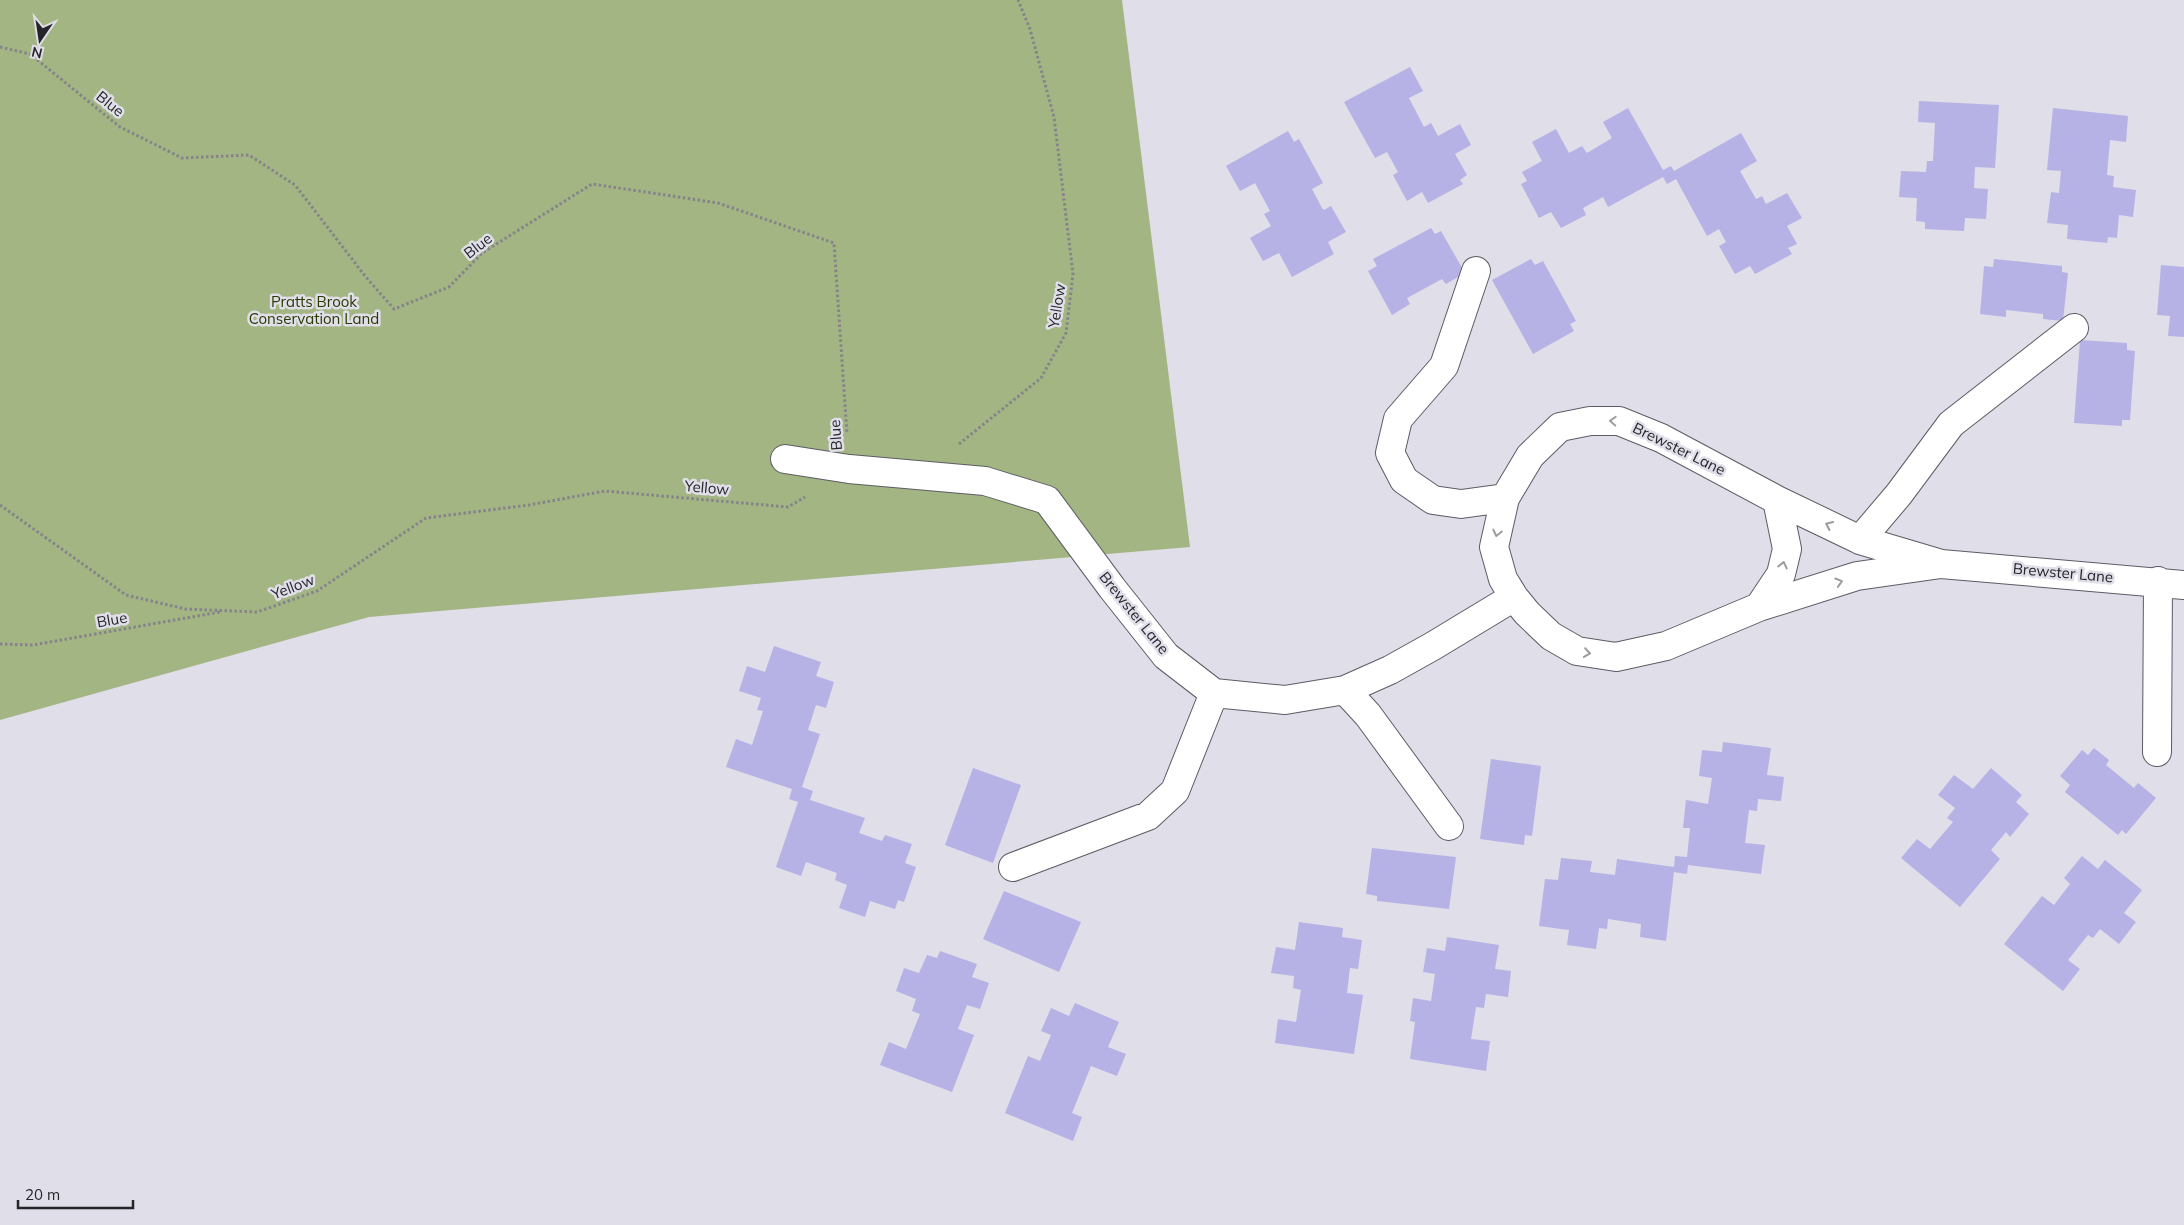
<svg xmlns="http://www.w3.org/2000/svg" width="2184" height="1225" viewBox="0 0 2184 1225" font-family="Mulish,sans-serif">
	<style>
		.forest { fill: #a3b582 }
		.building { fill: #b6b2e5 }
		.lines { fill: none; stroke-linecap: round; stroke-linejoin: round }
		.minor-casing { stroke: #5c5c65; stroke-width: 30 }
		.path { stroke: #85848b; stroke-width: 3; stroke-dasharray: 2.5 2.5; stroke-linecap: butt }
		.minor { stroke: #fff; stroke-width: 28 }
		.oneway { stroke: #9d9c9e }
		.labels { text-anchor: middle; stroke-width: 5; stroke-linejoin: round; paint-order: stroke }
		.street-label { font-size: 15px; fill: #252428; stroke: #dfdee9 }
		.park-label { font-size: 15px; fill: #2b3900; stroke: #dfdee9 }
	</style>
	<rect width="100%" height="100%" fill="#dfdee9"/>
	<path class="forest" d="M0 0H1122L1190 547 369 617 0 720Z"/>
	<path class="building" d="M1410 67 1423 91 1409 98 1424 127 1431 123 1438 136 1460 124 1471 145 1455 154 1467 175 1460 180 1463 184 1428 203 1422 192 1407 201 1393 175 1398 172 1387 152 1375 158 1344 102Z
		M1919 101 1999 105 1995 168 1975 167 1974 188 1988 189 1986 219 1965 218 1964 231 1925 229V222L1916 221 1917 198 1899 197 1901 171 1926 172 1927 161H1933L1935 123 1918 122Z
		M1628 108 1663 170 1671 166 1674 171 1741 133 1757 161 1740 171 1756 199 1762 196 1766 204 1787 193 1802 218 1787 226 1797 244 1788 248 1792 254 1755 274 1750 266 1735 274 1719 246 1726 242 1719 229 1707 236 1676 179 1667 184 1663 177 1608 207 1603 197 1583 208 1586 215 1561 228 1551 212 1539 218 1521 184 1527 181 1522 172 1542 161 1532 142 1556 129 1569 153 1582 146 1587 153 1612 138 1603 122Z
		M2053 108 2128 116 2126 142 2110 140 2107 175 2114 176 2113 187 2136 190 2133 217 2119 215 2117 238 2108 237 2107 243 2067 239 2068 225 2047 223 2051 192 2059 193 2061 171 2047 170Z
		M1288 131 1294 142 1299 139 1323 183 1312 189 1322 208 1324 210 1331 206 1346 232 1328 242 1334 254 1292 277 1279 253 1263 261 1250 238 1271 226 1264 214 1270 211 1255 183 1240 191 1226 166Z
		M1431 228 1435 234 1441 231 1465 273 1446 284 1442 279 1407 298 1410 304 1392 315 1368 271 1377 266 1373 259Z
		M1531 259 1535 265 1543 261 1576 321 1570 324 1574 331 1533 354 1492 280Z
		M1994 259 2062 266V272L2068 273 2063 321 2043 319V314L2006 310V317L1980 314 1984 266 1993 267Z
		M2161 265 2184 267V337L2168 336 2170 316 2157 315Z
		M2080 340 2127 343V350L2135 351 2130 420H2122V426L2074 423Z
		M774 646 821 662 816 676 834 682 826 708 816 705 808 730 820 734 802 787 813 791 810 800 865 818 859 833 882 841 885 835 912 844 905 863 916 867 904 902 898 900 895 909 870 901 865 917 839 908 847 885 835 880 837 873 806 862 801 876 776 867 798 802 789 799 792 789 726 767 736 739 752 745 763 711 757 710 761 698 739 691 747 666 765 672Z
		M1723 742 1771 748 1767 775 1784 777 1781 801 1758 799 1757 811 1749 810 1745 843 1765 845 1761 874 1688 865 1687 874 1674 872 1666 941 1640 937 1641 924 1608 919 1607 929 1599 928 1596 949 1567 945 1569 930 1539 926 1545 879 1558 880 1561 858 1592 861 1590 872 1615 875 1617 859 1674 867 1675 856 1687 857 1690 828H1683L1686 800 1708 804 1712 778 1699 776 1702 750 1722 752Z
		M2094 748 2109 760 2106 765 2134 788 2138 783 2156 798 2126 834 2122 830 2118 835 2065 792 2070 785 2060 776 2082 750 2088 755Z
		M1491 759 1541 766 1532 836 1525 835 1524 845 1480 839Z
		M973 768 1021 785 993 863 945 845Z
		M1991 768 2022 795 2016 802 2029 814 2010 837 2006 832 1991 850 2000 859 1960 907 1901 858 1917 839 1930 849 1953 822 1947 818 1955 808 1938 795 1954 775 1973 789Z
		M1372 848 1456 857 1449 909 1377 901V896L1366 894Z
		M2082 856 2098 869 2105 860 2142 890 2124 913 2136 922 2119 944 2100 929 2093 938 2088 935 2068 960 2080 969 2063 991 2004 944 2042 896 2054 905 2070 884 2064 878Z
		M1004 891 1081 922 1059 972 983 939Z
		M1299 922 1343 928 1342 937 1362 940 1358 969 1350 968 1347 993 1363 995 1354 1054 1275 1043 1278 1019 1296 1022 1301 990 1293 988 1294 976 1271 973 1276 947 1295 950Z
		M1447 937 1499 945 1495 969 1511 971 1508 997 1486 994 1484 1008 1476 1007 1471 1039 1490 1041 1486 1071 1410 1059 1415 1022 1410 1021 1413 998 1431 1001 1435 974 1423 972 1427 948 1445 951Z
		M940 951 977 964 972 977 989 983 980 1009 967 1005 958 1029 974 1035 952 1092 880 1065 889 1042 906 1049 920 1014 912 1011 916 999 896 991 904 968 919 973 927 955 937 958Z
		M1075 1003 1119 1022 1108 1047 1126 1054 1117 1076 1091 1066 1072 1113 1082 1117 1073 1141 1005 1113 1028 1056 1040 1061 1051 1035 1041 1031 1051 1008 1069 1016Z"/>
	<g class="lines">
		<defs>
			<path id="minor" d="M1476 271 1444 366 1398 419 1390 453 1404 480 1433 500 1461 504 1505 498
				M785 459 849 469 985 481 1047 500 1112 588 1166 656 1214 693 1285 700 1345 690 1390 670 1433 646 1514 597
				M1777 500 1860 540 1941 564 2184 585
				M1860 540 1899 494 1951 424 2074 328
				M1759 607 1781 574 1787 549 1777 500 1661 438 1619 421H1590L1560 427 1530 456 1505 498 1494 547 1503 579 1514 597 1527 613 1551 636 1577 651 1616 657 1666 646 1759 607 1857 576 1941 564
				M1345 690 1368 715 1449 826
				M2157 752 2158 581
				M1013 867 1148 816 1175 791 1214 693"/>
		</defs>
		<use href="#minor" class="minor-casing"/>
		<path class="path" d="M0 47 30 54 120 127 182 158 249 155 295 185 365 276 394 309 449 287 482 253 592 184 718 203 834 243 847 434
			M959 444 1041 378 1066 333 1073 274 1054 117 1030 29 1018 0
			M0 505 126 595 185 609 257 612 317 591 426 518 529 505 605 491 788 507 805 497
			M0 644 33 645 220 612"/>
		<use href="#minor" class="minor"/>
	</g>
	<defs><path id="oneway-chevron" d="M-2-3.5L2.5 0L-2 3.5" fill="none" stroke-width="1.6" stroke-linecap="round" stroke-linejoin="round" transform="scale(1.25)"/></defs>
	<g class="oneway">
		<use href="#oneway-chevron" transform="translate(1613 421) rotate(-177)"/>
		<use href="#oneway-chevron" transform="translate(1829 525) rotate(-155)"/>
		<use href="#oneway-chevron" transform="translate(1497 533) rotate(103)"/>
		<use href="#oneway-chevron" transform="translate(1783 565) rotate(-77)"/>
		<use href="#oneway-chevron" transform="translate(1839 582) rotate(-17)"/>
		<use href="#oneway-chevron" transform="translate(1587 653) rotate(8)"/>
	</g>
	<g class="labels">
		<g class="street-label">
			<text transform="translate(110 104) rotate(39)" y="5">Blue</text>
			<text transform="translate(478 246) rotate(-38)" y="5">Blue</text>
			<text transform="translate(1057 306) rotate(-81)" y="5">Yellow</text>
			<text transform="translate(836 435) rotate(-94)" y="5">Blue</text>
			<text transform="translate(1679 449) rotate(26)" y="5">Brewster Lane</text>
			<text transform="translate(707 488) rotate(5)" y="5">Yellow</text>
			<text transform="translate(2063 573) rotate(5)" y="5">Brewster Lane</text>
			<text transform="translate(293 587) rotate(-21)" y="5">Yellow</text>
			<text transform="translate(1134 613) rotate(51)" y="5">Brewster Lane</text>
			<text transform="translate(112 620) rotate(-10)" y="5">Blue</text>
		</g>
		<g class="park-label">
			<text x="314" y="307">Pratts Brook<tspan x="314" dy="17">Conservation Land</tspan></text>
		</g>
	</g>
	<g transform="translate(40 40) rotate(193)" stroke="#dfdee9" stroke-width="4" paint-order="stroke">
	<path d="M0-4L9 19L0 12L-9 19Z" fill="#252428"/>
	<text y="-8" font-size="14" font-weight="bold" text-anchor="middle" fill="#252428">N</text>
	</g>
	<path d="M18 1200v8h115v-8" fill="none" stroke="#252428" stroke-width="2.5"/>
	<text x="25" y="1200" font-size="15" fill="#252428" stroke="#dfdee9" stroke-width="4" paint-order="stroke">20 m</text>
</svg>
